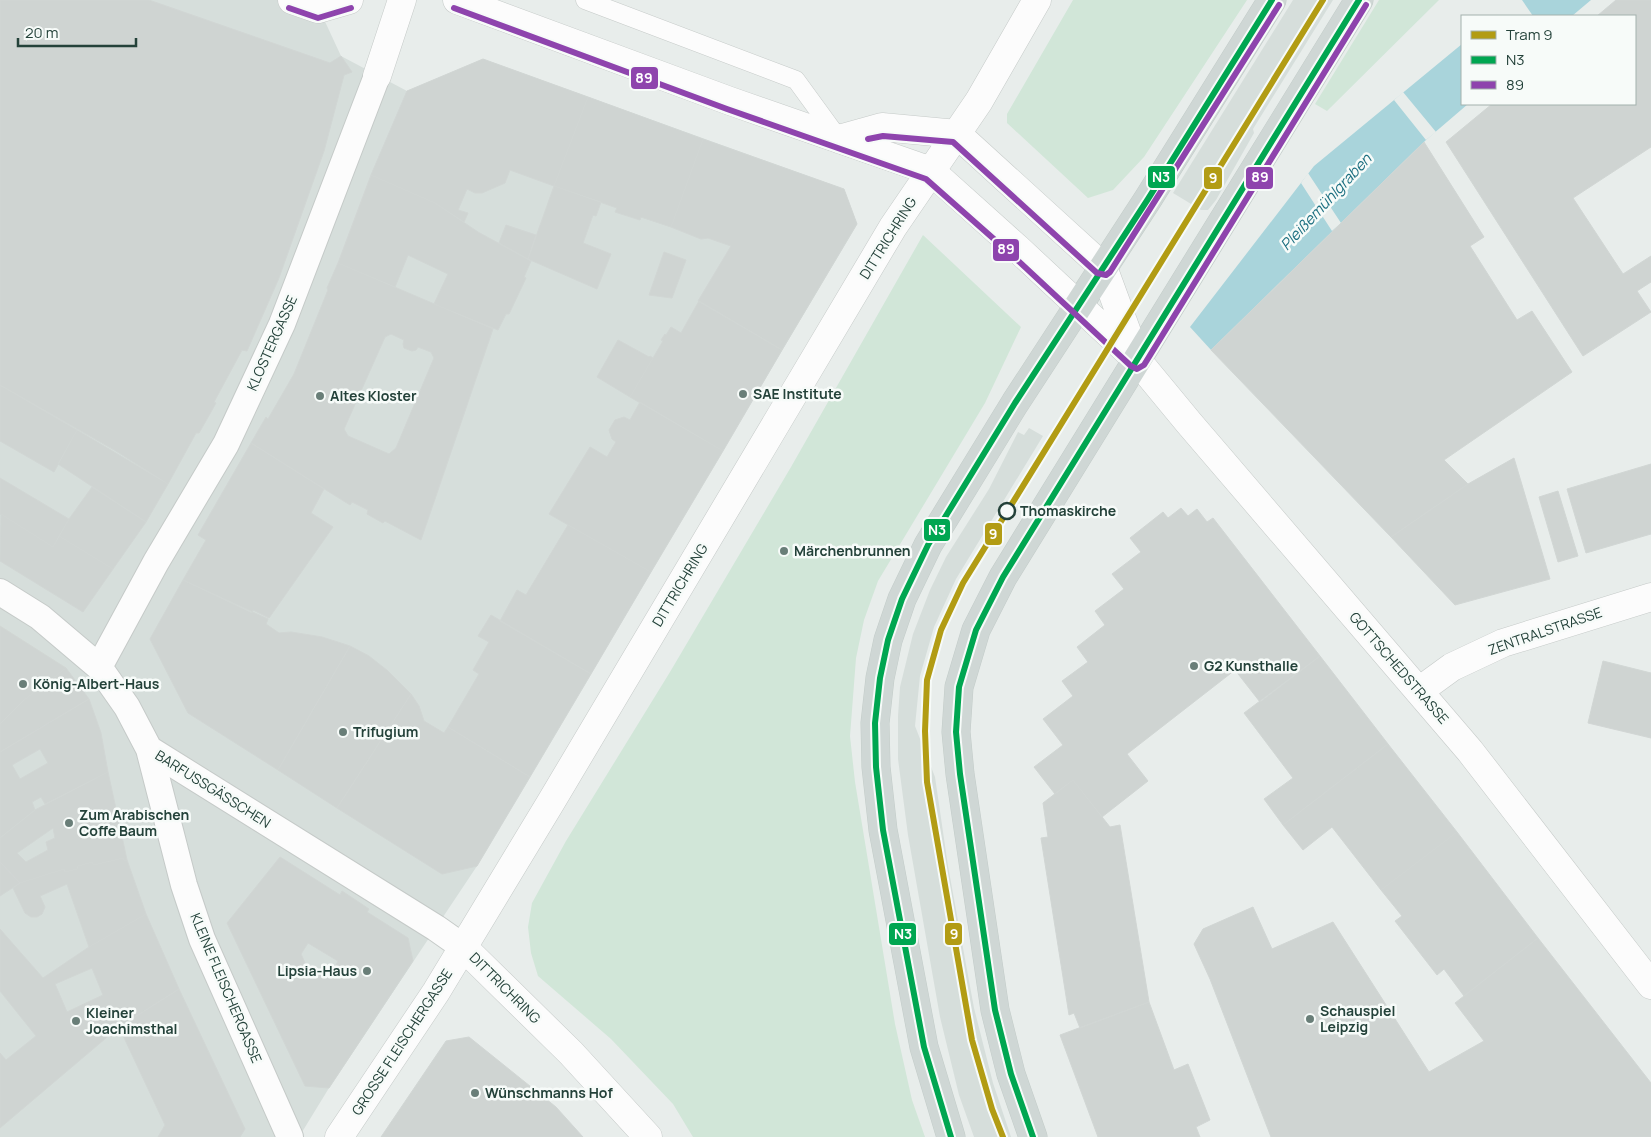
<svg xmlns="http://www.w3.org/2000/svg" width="1651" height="1137" viewBox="0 0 1651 1137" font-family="Manrope,sans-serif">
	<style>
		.built { fill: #d6dedb }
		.green { fill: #d1e6d8 }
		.water { fill: #a9d4db }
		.pier { fill: #e8edeb }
		.building { fill: #cfd4d2; stroke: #d1d6d4; fill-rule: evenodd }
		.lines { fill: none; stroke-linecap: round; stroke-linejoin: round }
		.service-casing { stroke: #c5cac8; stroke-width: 19 }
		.pedestrian-casing { stroke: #c5cac8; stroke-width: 28 }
		.minor-casing { stroke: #c5cac8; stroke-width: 29 }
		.primary-casing { stroke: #c3ccc9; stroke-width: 29 }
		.service { stroke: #fcfcfc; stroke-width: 18 }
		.pedestrian { stroke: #fcfcfc; stroke-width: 26 }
		.minor { stroke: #fcfcfc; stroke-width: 28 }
		.primary { stroke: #cfd7d5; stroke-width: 28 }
		.bus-1-casing { stroke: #f7fbf9; stroke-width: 10 }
		.bus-2-casing { stroke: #f7fbf9; stroke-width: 10 }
		.bus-1 { stroke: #00a651; stroke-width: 6 }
		.bus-2 { stroke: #8e44ad; stroke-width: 6 }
		.tram-1-casing { stroke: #f7fbf9; stroke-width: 10 }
		.tram-1 { stroke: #b29c14; stroke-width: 6 }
		.poi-dot { fill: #697e78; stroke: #f7fbf9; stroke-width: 2 }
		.stop-dot { fill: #f7fbf9; stroke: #24423a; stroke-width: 2.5 }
		.labels { text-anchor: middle; stroke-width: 5; stroke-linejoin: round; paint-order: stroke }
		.street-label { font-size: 14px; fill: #24423a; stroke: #f7fbf9 }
		.poi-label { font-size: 14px; font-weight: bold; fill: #24423a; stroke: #f7fbf9; text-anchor: start }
		.stop-label { font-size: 14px; font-weight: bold; fill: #24423a; stroke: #f7fbf9; text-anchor: start }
		.water-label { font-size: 15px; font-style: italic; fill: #1c6f80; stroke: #f7fbf9 }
		.line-badge { stroke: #f7fbf9; stroke-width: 2 }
		.badge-label { font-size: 14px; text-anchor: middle; font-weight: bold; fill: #fff }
	</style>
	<rect width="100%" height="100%" fill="#e8edeb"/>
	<path class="built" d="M0 0H315L341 56 407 91 483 59 844 189 857 224 477 866 329 1088 299 1137H0Z
		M1293 0H1333L1253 129 1254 133 1216 200 1208 210H1201L1173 193Z
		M1029 428 1043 436 956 579 934 627 920 676 915 726 935 777 948 866 974 1008 993 1083 1011 1137H974L959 1095 940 1017 908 835 898 759V716L900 687 913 634 930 590 946 557 989 489 1018 432 1024 435Z"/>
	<path class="green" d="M1073 0H1247L1144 157 1113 190 1088 198 1007 123V114Z
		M1379 0H1439L1327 111 1315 104Z
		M923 235 1021 327 985 403 878 581 864 620 856 658 850 736 855 782 895 1024 912 1100 925 1137H693L673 1104 611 1039 538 976 531 953 528 927 532 903 566 841 670 672 791 467Z"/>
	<path class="water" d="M1516 0H1591L1572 16H1496Z
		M1462 44V104H1468L1426 140 1211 350 1190 327 1314 166Z"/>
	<path class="pier" d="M1512 0H1522L1533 16H1498L1496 13Z
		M1403 92 1436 132 1426 140 1394 100Z
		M1308 173 1341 223 1332 231 1301 183Z"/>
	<path class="building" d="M0 0H149L330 63 341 56 352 72 344 75 324 151 279 278 247 351 242 350 214 402 216 403 207 419 199 433H196L168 484 116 451 0 385Z
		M1616 0H1651V147L1573 198 1623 274 1651 256V282L1637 291 1651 312 1583 356 1446 142 1492 104H1635V16H1597Z
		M483 59 588 97 554 186 510 170 505 183 482 193H475L467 189 458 210 468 213 464 222 435 203 371 175 407 91Z
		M588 97 703 139 671 227 641 217 640 220 615 212 617 208 554 186Z
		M703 139 844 189 857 224 782 350 698 301 731 246 708 238 701 239 671 227Z
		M1424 142 1484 237 1470 246 1517 320 1532 311 1572 372 1444 460 1468 484 1391 537 1211 350Z
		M371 175 435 203 478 232 531 261 524 277 526 278 509 314H506L498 330 434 304 448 274 408 255 395 287 338 263Z
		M554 186 601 202 596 216 593 215 583 243 611 254 597 289 528 259Z
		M506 225 536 235 528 259 499 243Z
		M664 252 686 260 672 298 649 295Z
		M338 263 493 329 421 540 385 521 383 523 367 514 368 510 352 502 350 505 251 443 266 417 268 419 294 374 328 290 327 288ZM391 334 404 340 403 344 404 348 412 351 416 350 418 347 431 352 434 358 396 448 389 454 348 436 344 429 385 337Z
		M699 301 782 350 723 451 630 397 663 341 661 340 665 334 666 335 671 327 681 333Z
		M618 340 649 357 650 356 653 358 630 397 597 377Z
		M0 385 77 430 54 472 0 441Z
		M640 402 723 451 651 572 549 514 590 447 607 457 616 442 612 439 609 430 615 420 624 417 630 420Z
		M77 430 168 484 146 522 58 464Z
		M251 443 324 489 311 513 333 527 269 618 253 610 252 613 183 580 206 540 198 535Z
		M1514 458 1550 579 1455 605 1391 537 1468 484Z
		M1651 464V534L1586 553 1567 489Z
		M0 478 69 519 53 547 1 514 0 515Z
		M92 487 146 522 113 569 59 536 69 519Z
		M1558 491 1578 556 1558 562 1539 497Z
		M1181 508 1188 516 1197 509 1207 522 1213 518 1320 656 1260 702 1235 670 1127 754 1148 781 1102 817 1073 780 1055 794 1034 767 1063 745 1043 719 1073 696 1062 681 1088 662 1077 647 1105 625 1095 611 1124 589 1112 574 1141 552 1130 538 1163 512 1168 518Z
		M1 514 53 547 59 536 113 569 83 612 0 561Z
		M568 525 651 572 591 674 500 621 517 590 526 595Z
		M183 580 268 619 266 624 279 633 291 632 322 637 350 646 278 770 188 713 150 639Z
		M491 615 591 674 530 777 448 727 479 674 473 670 489 642 478 636Z
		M0 626 66 668 24 700 0 724Z
		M350 646 369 656 388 671 411 694 337 808 278 770Z
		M1320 656 1388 744 1283 825 1264 799 1293 778 1244 713Z
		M1603 661 1651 673V738L1588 723Z
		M66 668 89 699 0 752V724L24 700Z
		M411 694 419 706 424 721 444 733 448 727 530 777 477 866 442 874 337 808Z
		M89 699 101 733 108 772 45 804 41 797 32 802 35 810 0 838V752ZM40 749 48 763 20 779 12 765Z
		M1388 744 1457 832 1381 890 1332 827 1303 850 1283 825Z
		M108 772 127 860 125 861 123 858 94 865 92 862 78 866 77 869 65 872 64 869 20 883 0 862V838L35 810ZM53 828 55 838 46 842 48 850 26 862 17 853Z
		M1073 780 1110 827 1120 825 1149 1002 1080 1028 1074 1013 1069 1015 1041 838 1048 837 1043 803Z
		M1457 832 1538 938 1464 996 1444 969 1437 975 1395 921 1402 916 1381 890Z
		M280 857 340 895 342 891 369 909 367 912 408 938 413 961 329 1088 305 1086 227 923ZM308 943 338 961 334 969H327V973L310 974 301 954Z
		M123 858 125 861 127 860 146 914 89 947 67 884 40 896 45 907 42 914 37 917H31L25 913 13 888 20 883 64 869 65 872 77 869 78 866 92 862 94 865Z
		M0 862 20 883 0 896Z
		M1253 907 1272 949 1333 922 1429 1072 1484 1041 1455 1003 1538 938 1651 1083V1137H1271L1210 979 1194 944 1203 929Z
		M146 914 179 989 119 1027 0 1128V1053L6 1060 36 1036 0 991V929L43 978 89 947ZM92 968 103 995 67 1012 55 984Z
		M179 989 245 1129 240 1137H158L165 1125 119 1027Z
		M1149 1002 1174 1070 1188 1064 1210 1120 1196 1127 1200 1137H1098L1060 1035Z
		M469 1037 556 1107 583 1137H381L446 1041Z"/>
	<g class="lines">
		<defs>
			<path id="service" d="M585 0 796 80 839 139"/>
			<path id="pedestrian" d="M0 592 40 617 99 667 127 707 149 749 436 928 463 947
				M99 667 156 562 226 444 282 324 377 76
				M149 749 184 885 202 939 290 1137"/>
			<path id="minor" d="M292 0 318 9 349 0
				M457 0 730 101 931 171 1018 249 1137 360 1189 423 1470 751 1651 985
				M377 76 402 0
				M839 139 882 127 957 134 1103 267 1135 354
				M1419 691 1452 667 1503 643 1651 597
				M463 947 571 1053 648 1137
				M339 1137 436 992 551 802 893 227 979 101 1037 0"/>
			<path id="primary" d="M951 1137 924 1047 883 830 876 767 875 723 880 678 888 640 902 599 928 545 1015 403 1148 199 1272 0
				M1033 1137 1011 1074 995 1010 960 774 956 732 959 687 976 630 1003 577 1359 0"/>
		</defs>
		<use href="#service" class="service-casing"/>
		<use href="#pedestrian" class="pedestrian-casing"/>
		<use href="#minor" class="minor-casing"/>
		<use href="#primary" class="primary-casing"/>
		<use href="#service" class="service"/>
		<use href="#pedestrian" class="pedestrian"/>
		<use href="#minor" class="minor"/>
		<use href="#primary" class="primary"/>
		<defs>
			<path id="bus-1" d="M951 1137 924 1047 883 830 876 767 875 723 880 678 888 640 902 599 928 545 1015 403 1148 199 1272 0
				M1033 1137 1011 1074 995 1010 960 774 956 732 959 687 976 630 1003 577 1359 0"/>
			<path id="bus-2" d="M289 8 318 18 351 8
				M454 8 727 109 926 179 1012 255 1131 366 1137 369 1144 365 1366 5
				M868 139 883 136 953 142 1097 273 1106 275 1110 272 1279 5"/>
		</defs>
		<use href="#bus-1" class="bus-1-casing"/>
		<use href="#bus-2" class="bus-2-casing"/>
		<use href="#bus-1" class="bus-1"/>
		<use href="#bus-2" class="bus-2"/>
		<defs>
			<path id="tram-1" d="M1003 1137 992 1109 972 1040 927 782 925 731 927 680 941 630 963 583 1323 0"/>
		</defs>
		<use href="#tram-1" class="tram-1-casing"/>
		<use href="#tram-1" class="tram-1"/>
	</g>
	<g class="poi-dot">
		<circle cx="743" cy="394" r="5"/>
		<circle cx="320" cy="396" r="5"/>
		<circle cx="784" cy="551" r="5"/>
		<circle cx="1194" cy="666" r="5"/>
		<circle cx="23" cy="684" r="5"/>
		<circle cx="343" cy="732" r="5"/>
		<circle cx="69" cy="823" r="5"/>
		<circle cx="367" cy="971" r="5"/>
		<circle cx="1310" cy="1019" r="5"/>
		<circle cx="76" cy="1021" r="5"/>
		<circle cx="475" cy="1093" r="5"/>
	</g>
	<circle class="stop-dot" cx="1007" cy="511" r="8"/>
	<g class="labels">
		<g class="street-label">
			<text transform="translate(888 238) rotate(-58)" y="5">DITTRICHRING</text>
			<text transform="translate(272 343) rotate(-66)" y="5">KLOSTERGASSE</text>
			<text transform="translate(680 585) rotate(-59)" y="5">DITTRICHRING</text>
			<text transform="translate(1545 631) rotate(-19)" y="5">ZENTRALSTRASSE</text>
			<text transform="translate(1399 668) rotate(49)" y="5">GOTTSCHEDSTRASSE</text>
			<text transform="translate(213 789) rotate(32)" y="5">BARFUSSGÄSSCHEN</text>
			<text transform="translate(226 988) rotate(67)" y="5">KLEINE FLEISCHERGASSE</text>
			<text transform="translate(505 988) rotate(45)" y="5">DITTRICHRING</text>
			<text transform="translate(402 1042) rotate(-57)" y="5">GROSSE FLEISCHERGASSE</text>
		</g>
		<g class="poi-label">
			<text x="753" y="399">SAE Institute</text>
			<text x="330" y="401">Altes Kloster</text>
			<text x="794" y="556">Märchenbrunnen</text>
			<text x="1204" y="671">G2 Kunsthalle</text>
			<text x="33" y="689">König-Albert-Haus</text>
			<text x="353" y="737">Trifugium</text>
			<text x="79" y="820">Zum Arabischen<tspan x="79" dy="16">Coffe Baum</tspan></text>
			<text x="357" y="976" text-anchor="end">Lipsia-Haus</text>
			<text x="1320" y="1016">Schauspiel<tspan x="1320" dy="16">Leipzig</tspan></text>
			<text x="86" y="1018">Kleiner<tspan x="86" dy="16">Joachimsthal</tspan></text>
			<text x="485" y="1098">Wünschmanns Hof</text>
		</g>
		<g class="stop-label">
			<text x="1020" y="516">Thomaskirche</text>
		</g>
		<g class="water-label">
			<text transform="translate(1326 202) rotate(-47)" y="5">Pleißemühlgraben</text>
		</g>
	</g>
	<g class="line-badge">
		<rect x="630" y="66" width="29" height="24" rx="5" fill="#8e44ad"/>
		<rect x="1147" y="165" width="29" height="24" rx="5" fill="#00a651"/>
		<rect x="1245" y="166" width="29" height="24" rx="5" fill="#8e44ad"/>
		<rect x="1203" y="166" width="20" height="24" rx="5" fill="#b29c14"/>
		<rect x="992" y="238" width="28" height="24" rx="5" fill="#8e44ad"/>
		<rect x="923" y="518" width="28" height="24" rx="5" fill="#00a651"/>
		<rect x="984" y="522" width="19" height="24" rx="5" fill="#b29c14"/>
		<rect x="888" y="922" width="29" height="24" rx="5" fill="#00a651"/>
		<rect x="944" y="922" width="19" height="24" rx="5" fill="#b29c14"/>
	</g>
	<g class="badge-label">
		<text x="644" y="83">89</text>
		<text x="1161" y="182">N3</text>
		<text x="1260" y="182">89</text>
		<text x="1213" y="183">9</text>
		<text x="1006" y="254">89</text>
		<text x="937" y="535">N3</text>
		<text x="993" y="539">9</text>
		<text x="903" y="939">N3</text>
		<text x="954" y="939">9</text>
	</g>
	<rect x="1461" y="15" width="175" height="90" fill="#f7fbf9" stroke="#a3b1ad"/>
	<rect x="1471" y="31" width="25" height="8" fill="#b29c14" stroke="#a3b1ad"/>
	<text x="1506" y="40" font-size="15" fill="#24423a">Tram 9</text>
	<rect x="1471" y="56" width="25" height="8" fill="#00a651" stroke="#a3b1ad"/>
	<text x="1506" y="65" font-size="15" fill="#24423a">N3</text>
	<rect x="1471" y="81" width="25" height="8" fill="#8e44ad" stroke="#a3b1ad"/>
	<text x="1506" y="90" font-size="15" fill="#24423a">89</text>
	<path d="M18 38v8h118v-8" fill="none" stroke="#24423a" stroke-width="2.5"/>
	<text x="25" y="38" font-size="15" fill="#24423a" stroke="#f7fbf9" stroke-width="4" paint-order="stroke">20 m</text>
</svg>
